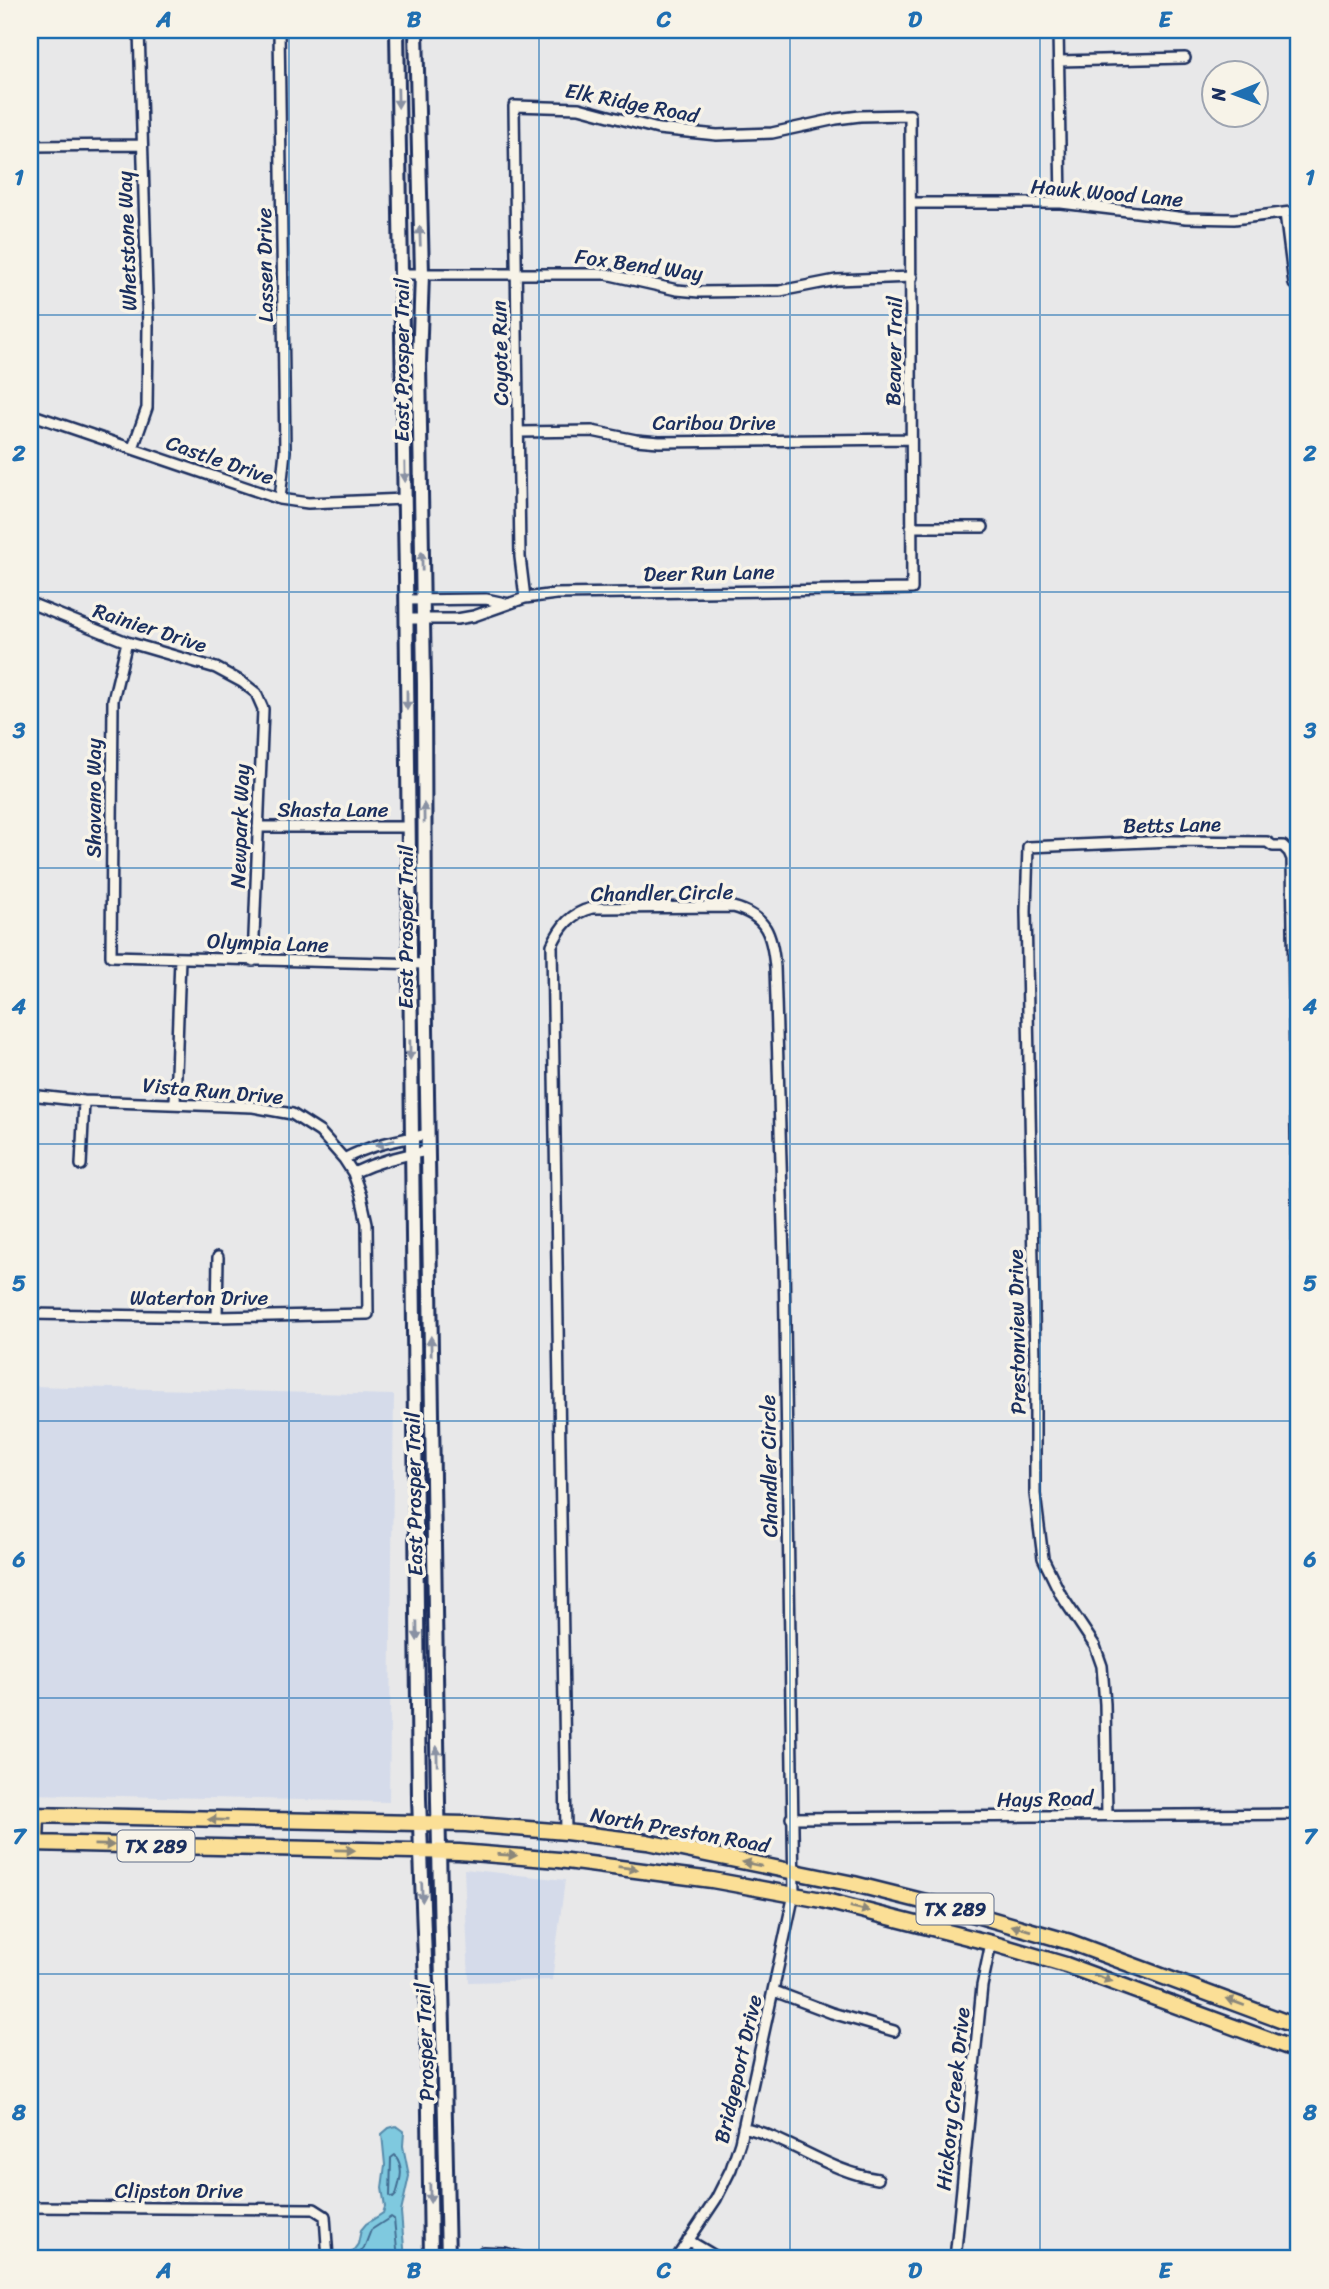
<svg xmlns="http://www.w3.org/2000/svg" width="1329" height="2289" viewBox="0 0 1329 2289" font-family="Sriracha,sans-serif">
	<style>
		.built { fill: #d5dbea }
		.water { fill: #7fc9df; stroke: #578bab; stroke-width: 2 }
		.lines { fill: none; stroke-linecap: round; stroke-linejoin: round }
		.shore { stroke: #436d92; stroke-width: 2 }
		.minor-casing { stroke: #1b2f5e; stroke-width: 14 }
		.secondary-casing { stroke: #1b2f5e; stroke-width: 18 }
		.primary-casing { stroke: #1b2f5e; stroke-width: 19 }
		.minor { stroke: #f7f3e8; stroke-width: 9 }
		.secondary { stroke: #f7f3e8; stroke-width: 12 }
		.primary { stroke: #fbdf96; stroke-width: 14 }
		.oneway { fill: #8991a3 }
		.oneway2 { fill: #8b877a }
		.grid { fill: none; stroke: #1f6fb2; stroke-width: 2; stroke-opacity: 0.55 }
		.labels { text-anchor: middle; stroke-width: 7; stroke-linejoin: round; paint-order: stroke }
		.shield { fill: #f7f3e8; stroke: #5d6a87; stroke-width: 2 }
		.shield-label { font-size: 19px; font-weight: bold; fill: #1b2f5e }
		.street-label { font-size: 21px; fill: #1b2f5e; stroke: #f7f3e8 }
		.neatline { fill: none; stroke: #1f6fb2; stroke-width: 2.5 }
		.grid-label { font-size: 23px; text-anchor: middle; font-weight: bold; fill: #1f6fb2 }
	</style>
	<rect width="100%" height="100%" fill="#e8e8e9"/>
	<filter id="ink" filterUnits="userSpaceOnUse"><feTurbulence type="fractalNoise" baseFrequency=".0143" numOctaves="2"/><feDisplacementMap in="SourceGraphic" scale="14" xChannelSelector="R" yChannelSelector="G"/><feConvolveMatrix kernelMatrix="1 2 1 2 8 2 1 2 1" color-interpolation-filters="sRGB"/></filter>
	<g filter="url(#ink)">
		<path class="built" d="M30 1386 394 1395 389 1802 30 1794Z
			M464 1869 565 1880 552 1980 469 1982Z"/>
		<path class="water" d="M396 2126 404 2132 403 2146 409 2176 401 2212 405 2259H347L358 2244 361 2230 366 2224 383 2213 385 2207 382 2188 385 2165 382 2134 389 2128Z"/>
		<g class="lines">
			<path class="shore" d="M395 2155C405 2168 400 2181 396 2195L393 2198 390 2196 391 2158Z
				M355 2259 364 2248 371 2230 391 2217 394 2219 398 2259"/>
			<defs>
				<path id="minor" d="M279 30 285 451 280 499
					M1058 30 1061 203
					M1059 61 1185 58
					M30 146 141 145
					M911 203H1061L1186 218 1234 219 1299 211
					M1285 213 1294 284
					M401 274H606L677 290 699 292 780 291 836 280 912 277
					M30 414 280 499 308 503 405 499
					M519 432 592 431 636 440 659 442 910 439
					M133 448 147 408 148 326 139 30
					M911 527H983
					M406 600 486 599 505 603
					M30 603 127 642 216 668 242 682 256 693 263 709 253 961
					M407 619H457L474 616 525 598 556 594 912 589 910 115 860 116 836 119 772 133 717 135 658 129 579 108 514 106 520 557 525 598
					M127 642 113 700 111 956 425 964
					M258 827H407
					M30 1095 84 1101 253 1107 292 1114 320 1132 344 1159 353 1173 361 1196 367 1223 368 1314 217 1317 30 1314
					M175 1103 180 958
					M344 1159C372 1144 398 1140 428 1134
					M81 1165 84 1101
					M353 1173C378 1161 401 1155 428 1151
					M217 1317 218 1257
					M1107 1815 1105 1704 1102 1666 1095 1646 1061 1595 1043 1558 1035 1494V1363L1026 911 1028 847 1172 841 1267 842 1273 846H1283L1289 852 1292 859 1299 1334
					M791 1818 1299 1814
					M566 1832 552 945C561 926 571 913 592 908L733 907C767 916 772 935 775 967L784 1259 794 1894 740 2142 731 2169 716 2199 676 2259
					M774 1991 832 2013 894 2031
					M743 2127C791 2139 829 2172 878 2179
					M30 2207 314 2209 325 2216 328 2259
					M688 2240 720 2259
					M483 2252 505 2253 526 2259
					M955 2259 982 1986 991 1943"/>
				<path id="secondary" d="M397 30 406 577 419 1798 428 2040 431 2259
					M416 30 422 274 419 363 424 684 425 964 438 1802 448 2259"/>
				<path id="primary" d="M30 1815 466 1824 566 1832 647 1842 854 1884 962 1911 1070 1942 1299 2027
					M30 1843 459 1852 559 1860 712 1880 822 1900 991 1943 1066 1965 1299 2051
					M36 1843 37 1816"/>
			</defs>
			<use href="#minor" class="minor-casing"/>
			<use href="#secondary" class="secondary-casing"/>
			<use href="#primary" class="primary-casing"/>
			<use href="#minor" class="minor"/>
			<use href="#secondary" class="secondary"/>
			<use href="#primary" class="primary"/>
		</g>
		<defs><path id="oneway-solid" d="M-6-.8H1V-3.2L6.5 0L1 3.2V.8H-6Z" transform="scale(1.75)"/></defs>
		<g class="oneway">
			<use href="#oneway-solid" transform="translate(398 98) rotate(89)"/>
			<use href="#oneway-solid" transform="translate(420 236) rotate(-92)"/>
			<use href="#oneway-solid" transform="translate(405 472) rotate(89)"/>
			<use href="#oneway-solid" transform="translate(422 561) rotate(-91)"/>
			<use href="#oneway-solid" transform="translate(407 700) rotate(90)"/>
			<use href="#oneway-solid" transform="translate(424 813) rotate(-91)"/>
			<use href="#oneway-solid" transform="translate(410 1050) rotate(89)"/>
			<use href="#oneway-solid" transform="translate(385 1143) rotate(166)"/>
			<use href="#oneway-solid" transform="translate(431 1346) rotate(-91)"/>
			<use href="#oneway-solid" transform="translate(417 1631) rotate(89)"/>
			<use href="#oneway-solid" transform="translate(437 1756) rotate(-91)"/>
			<use href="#oneway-solid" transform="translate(422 1892) rotate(88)"/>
			<use href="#oneway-solid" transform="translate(430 2193) rotate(89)"/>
		</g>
		<g class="oneway2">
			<use href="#oneway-solid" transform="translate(218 1820) rotate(-178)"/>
			<use href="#oneway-solid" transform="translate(104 1845) rotate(1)"/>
			<use href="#oneway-solid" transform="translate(345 1850) rotate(1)"/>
			<use href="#oneway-solid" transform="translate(507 1855) rotate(4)"/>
			<use href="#oneway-solid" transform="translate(752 1864) rotate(-169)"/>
			<use href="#oneway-solid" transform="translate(628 1868) rotate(7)"/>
			<use href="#oneway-solid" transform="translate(860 1909) rotate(13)"/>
			<use href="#oneway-solid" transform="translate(1021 1928) rotate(-164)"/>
			<use href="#oneway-solid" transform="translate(1103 1978) rotate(20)"/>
			<use href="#oneway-solid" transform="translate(1235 2002) rotate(-159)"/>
		</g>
	</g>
	<path class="grid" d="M289 30V2259M539 30V2259M790 30V2259M1040 30V2259M30 315H1299M30 592H1299M30 868H1299M30 1144H1299M30 1421H1299M30 1698H1299M30 1974H1299"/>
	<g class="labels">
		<g class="shield">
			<rect x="117.5" y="1830.5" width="77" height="31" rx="5"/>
			<rect x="916.5" y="1893.5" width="77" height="31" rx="5"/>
		</g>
		<g class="shield-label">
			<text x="156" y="1853">TX 289</text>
			<text x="955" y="1916">TX 289</text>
		</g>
		<g class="street-label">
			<text transform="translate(632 103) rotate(11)" y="7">Elk Ridge Road</text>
			<text transform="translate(1107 193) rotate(5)" y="7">Hawk Wood Lane</text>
			<text transform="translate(127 241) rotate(-92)" y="7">Whetstone Way</text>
			<text transform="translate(265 265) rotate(-91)" y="7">Lassen Drive</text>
			<text transform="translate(639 265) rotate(8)" y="7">Fox Bend Way</text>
			<text transform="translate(894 351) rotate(-89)" y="7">Beaver Trail</text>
			<text transform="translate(500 353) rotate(-91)" y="7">Coyote Run</text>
			<text transform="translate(402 360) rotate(-90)" y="7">East Prosper Trail</text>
			<text x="714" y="430">Caribou Drive</text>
			<text transform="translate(220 460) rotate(19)" y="7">Castle Drive</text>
			<text transform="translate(709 573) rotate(-1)" y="7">Deer Run Lane</text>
			<text transform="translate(150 628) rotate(18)" y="7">Rainier Drive</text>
			<text transform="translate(94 798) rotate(-90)" y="7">Shavano Way</text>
			<text x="333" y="817">Shasta Lane</text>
			<text transform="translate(1172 825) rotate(-1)" y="7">Betts Lane</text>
			<text transform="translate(240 826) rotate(-88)" y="7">Newpark Way</text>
			<text transform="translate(662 893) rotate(-1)" y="7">Chandler Circle</text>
			<text transform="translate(406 927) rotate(-90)" y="7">East Prosper Trail</text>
			<text transform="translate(268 943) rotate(2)" y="7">Olympia Lane</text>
			<text transform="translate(213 1091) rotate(5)" y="7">Vista Run Drive</text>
			<text x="199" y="1305">Waterton Drive</text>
			<text transform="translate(1017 1332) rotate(-91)" y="7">Prestonview Drive</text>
			<text transform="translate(769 1466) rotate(-91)" y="7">Chandler Circle</text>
			<text transform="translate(414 1494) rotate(-91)" y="7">East Prosper Trail</text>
			<text transform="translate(1045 1799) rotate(-1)" y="7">Hays Road</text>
			<text transform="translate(680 1830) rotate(10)" y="7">North Preston Road</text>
			<text transform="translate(425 2042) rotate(-92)" y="7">Prosper Trail</text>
			<text transform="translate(738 2069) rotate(-77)" y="7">Bridgeport Drive</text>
			<text transform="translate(953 2099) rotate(-84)" y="7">Hickory Creek Drive</text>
			<text x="179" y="2198">Clipston Drive</text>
		</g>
	</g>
	<rect width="1329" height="2289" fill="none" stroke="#f7f3e8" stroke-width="77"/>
	<g transform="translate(1235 94) rotate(269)"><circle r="33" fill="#f7f3e8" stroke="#9fa5b1" stroke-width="2"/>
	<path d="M0-5L12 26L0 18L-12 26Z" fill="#1f6fb2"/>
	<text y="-10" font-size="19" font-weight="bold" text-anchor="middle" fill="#1b2f5e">N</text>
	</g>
	<rect x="38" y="38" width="1252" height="2212" class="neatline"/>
	<g class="grid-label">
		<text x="164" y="27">A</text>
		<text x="414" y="27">B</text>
		<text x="664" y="27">C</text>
		<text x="915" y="27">D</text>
		<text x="1165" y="27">E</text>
		<text x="19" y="185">1</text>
		<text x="1310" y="185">1</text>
		<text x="19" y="461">2</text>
		<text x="1310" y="461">2</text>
		<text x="19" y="738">3</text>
		<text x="1310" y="738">3</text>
		<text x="19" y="1014">4</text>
		<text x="1310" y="1014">4</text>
		<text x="19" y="1291">5</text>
		<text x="1310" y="1291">5</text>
		<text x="19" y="1567">6</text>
		<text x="1310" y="1567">6</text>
		<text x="19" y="1844">7</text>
		<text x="1310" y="1844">7</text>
		<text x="19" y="2120">8</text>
		<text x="1310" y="2120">8</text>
		<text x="164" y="2278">A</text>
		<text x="414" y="2278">B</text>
		<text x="664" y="2278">C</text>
		<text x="915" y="2278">D</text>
		<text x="1165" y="2278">E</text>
	</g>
</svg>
